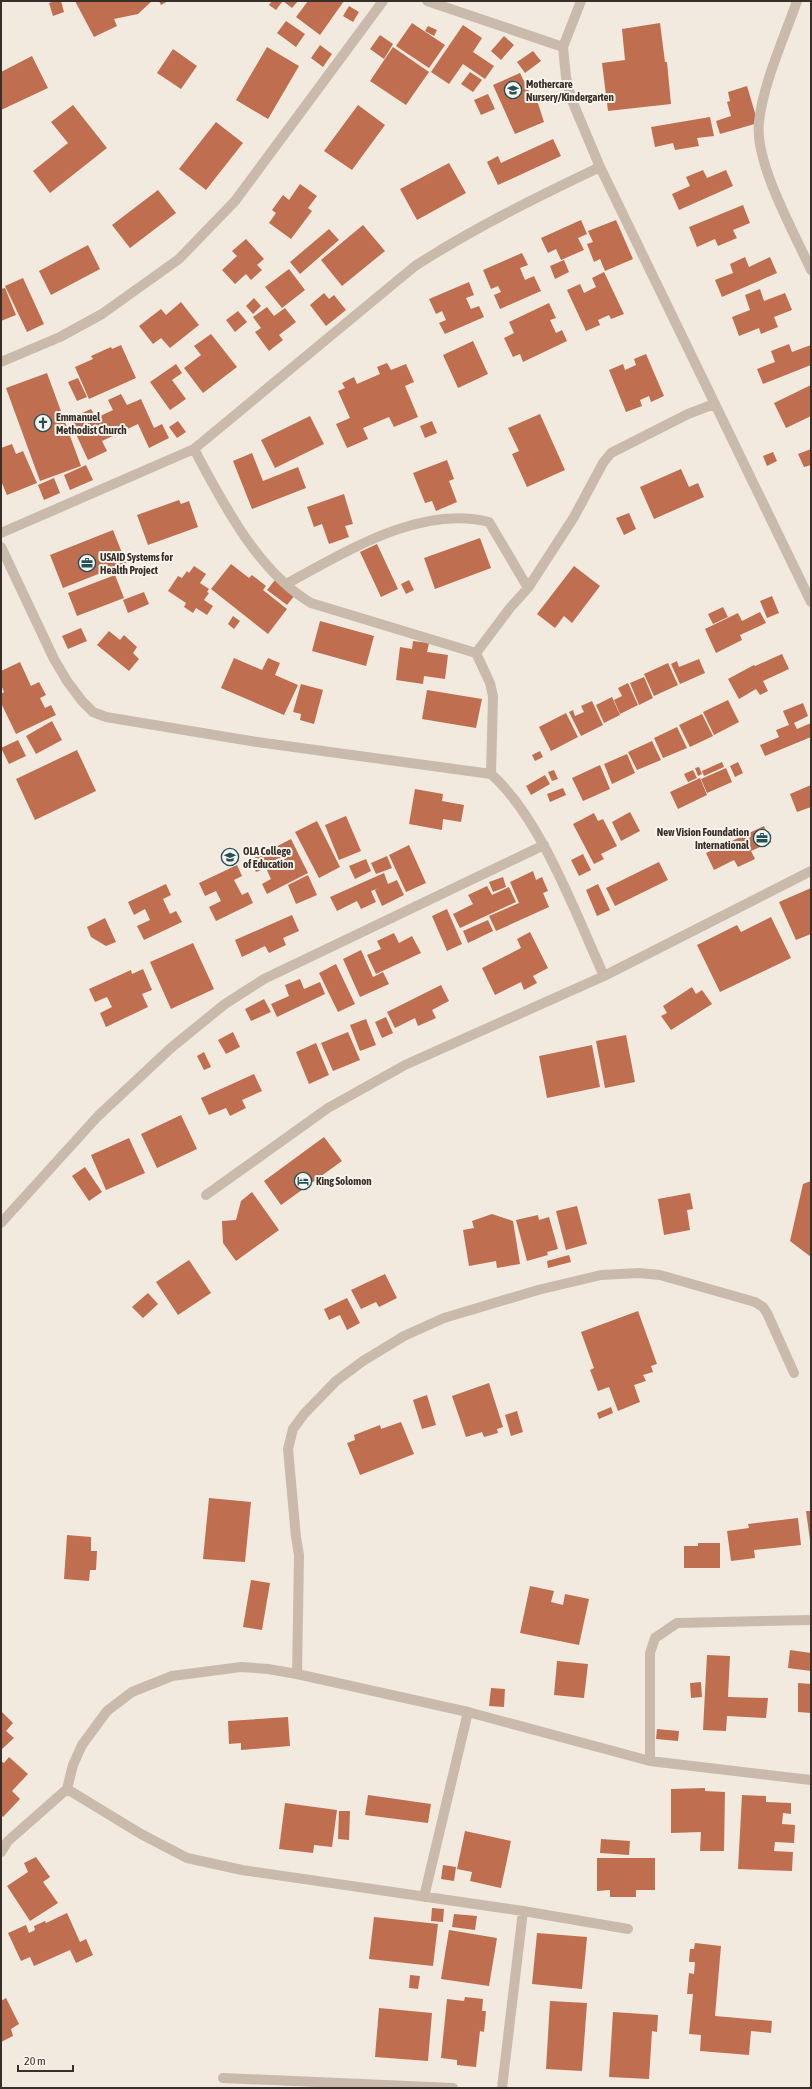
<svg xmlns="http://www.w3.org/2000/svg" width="812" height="2089" viewBox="0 0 812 2089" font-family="'Asap Condensed',sans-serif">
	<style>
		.building { fill: #bf6f50 }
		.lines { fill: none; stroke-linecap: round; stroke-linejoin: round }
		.minor { stroke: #c9baac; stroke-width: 10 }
		.labels { text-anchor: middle; stroke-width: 4; stroke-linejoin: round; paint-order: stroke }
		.poi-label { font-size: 11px; font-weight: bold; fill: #382f2a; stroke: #f9f4ec; text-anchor: start }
	</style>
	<rect width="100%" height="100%" fill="#f2eadf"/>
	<path class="building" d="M55 1H61L64 12 53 16 49 3Z
		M75 1H152L138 14 114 19 117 26 94 37Z
		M159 1H168L161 5Z
		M272 1 282 2 276 10 269 5Z
		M283 1H298L292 8Z
		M308 1H344L320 35 296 17Z
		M349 6 359 12 353 22 343 16Z
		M286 21 305 34 296 47 277 33Z
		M412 23 445 45 429 68 396 46Z
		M660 23 665 62H667L671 104 608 111 602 63 625 60 622 29Z
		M463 25 482 38 473 52 494 66 485 79 463 64 449 84 431 72Z
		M428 26 437 30 434 36 425 31Z
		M380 35 393 44 384 59 370 49Z
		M504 36 514 45 501 60 491 51Z
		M320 45 332 54 323 67 311 58Z
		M267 47 299 66 268 119 236 100Z
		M393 47 429 72 406 105 370 81Z
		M173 49 197 66 181 89 157 73Z
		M533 51 541 61 525 73 517 62Z
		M32 56 48 88 1 110V72Z
		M470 72 482 80 473 92 461 84Z
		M520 73 531 95 535 94 544 122 515 134 493 85Z
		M747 86 758 123 720 134 716 121 731 116 727 102 730 101 728 92Z
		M488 94 495 109 481 115 474 100Z
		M73 105 107 148 50 193 33 171 68 143 51 122Z
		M358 105 385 125 352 170 324 151Z
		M710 117 714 136 697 138 699 146 675 150 673 143 655 147 651 127Z
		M216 122 243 143 206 190 179 169Z
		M553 139 561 156 498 185 487 162 498 156 501 163Z
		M449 163 466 193 417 220 400 189Z
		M703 170 707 178 726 170 733 186 679 210 672 194 690 186 686 177Z
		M300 184 317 196 308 208 312 211 291 239 269 223 276 213 272 210 283 195 289 200Z
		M158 190 176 213 130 248 112 225Z
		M743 205 750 223 733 230 737 238 718 246 715 239 697 247 689 227Z
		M581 220 587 234 578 238 584 250 561 260 556 249 548 253 541 238Z
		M616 220 633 259 605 271 600 259 594 262 587 244 593 242 588 231Z
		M363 225 385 251 342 286 321 260Z
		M329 229 339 240 300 274 290 262Z
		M246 239 264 259 257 265 262 270 251 280 246 274 235 284 222 270 237 256 232 251Z
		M88 245 100 269 51 295 39 271Z
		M522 253 528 265 520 268 525 280 534 276 541 291 500 309 494 295 501 292 498 286 491 289 483 270Z
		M745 257 749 267 770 257 777 273 722 297 715 280 733 273 730 264Z
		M564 260 569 272 555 279 550 266Z
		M289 269 305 290 282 308 265 287Z
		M604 272 624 314 611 319 609 315 598 320 600 325 586 331 567 290 580 284 584 293 596 287 592 278Z
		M23 278 44 324 27 332 5 286Z
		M469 282 474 295 466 298 471 309 479 306 484 317 445 334 439 323 446 320 442 311 436 314 429 299Z
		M5 288 16 315 1 321V289Z
		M760 289 764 301 785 293 792 310 774 317 778 327 761 334 759 328 739 336 732 317 750 310 745 295Z
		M324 293 329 299 334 295 346 310 326 326 310 305Z
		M254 298 261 306 253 314 246 306Z
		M181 302 199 325 170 348 161 338 153 344 139 326 161 309 166 315Z
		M549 303 556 318 550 320 556 333 562 330 567 341 523 362 520 354 513 357 504 338 514 333 509 322Z
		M267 307 274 316 285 308 296 322 279 335 283 340 269 351 255 332 261 328 253 317Z
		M238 311 247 322 235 332 226 320Z
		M211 334 237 367 203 393 184 368 201 355 194 346Z
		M473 341 488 374 458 388 443 355Z
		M789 344 792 352 811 345V365L763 384 757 369 775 362 771 351Z
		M121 345 136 378 89 399 75 367 93 359 91 356 111 347 112 349Z
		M646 354 664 396 651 402 649 396 640 400 642 406 626 412 609 370 623 364 625 370 636 365 634 359Z
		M387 363 391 370 406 364 414 382 405 386 418 417 394 427 389 417 363 428 368 439 347 448 336 424 350 418 338 391 345 388 342 383 354 377 357 384 380 374 377 367Z
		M176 364 182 373 172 380 186 399 170 410 150 382Z
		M47 373 81 466 40 481 6 388Z
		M78 378 87 397 77 401 68 382Z
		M811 385V416L786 428 774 403Z
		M121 394 127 405 141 399 154 428 162 424 169 438 149 448 138 424 102 441 107 451 88 460 69 419 91 409 96 418 113 410 108 400Z
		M540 414 565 470 527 487 512 454 519 451 508 428Z
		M310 416 324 444 275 468 261 440Z
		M178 421 186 432 177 438 169 427Z
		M432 421 437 433 425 438 420 426Z
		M12 444 16 454 23 451 37 483 7 495 1 481V448Z
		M811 449V465L804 467 798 454Z
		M773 452 777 461 767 466 763 456Z
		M252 453 263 481 298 467 306 488 252 509 233 461Z
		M447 460 454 479 449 481 457 502 436 511 432 501 425 503 413 473Z
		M86 465 93 480 70 490 64 475Z
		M681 469 689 487 698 483 704 497 654 519 640 487Z
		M54 478 60 493 44 500 38 485Z
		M344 494 353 524 345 526 349 537 329 544 322 524 314 527 307 507Z
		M179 500 181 504 189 501 198 527 148 545 137 515Z
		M629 513 636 529 624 535 616 518Z
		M113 530 126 563 63 588 50 555Z
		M480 538 491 568 435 589 424 558Z
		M377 544 398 589 381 597 360 552Z
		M231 564 249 578 252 575 266 586 263 590 287 609 268 634 211 589Z
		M194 566 206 574 200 583 209 589 207 592 209 593 204 600 213 606 207 615 196 608 193 613 184 607 186 603 168 591 178 576 182 578 187 571 189 573Z
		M574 566 600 586 572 623 564 616 555 628 537 614Z
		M115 575 124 598 77 616 68 593Z
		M275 580 295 595 287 605 267 590Z
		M409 580 414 590 406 594 401 584Z
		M144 592 149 604 128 613 123 600Z
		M772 596 779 613 767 618 760 601Z
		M723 607 728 617 713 624 708 614Z
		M760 612 766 623 740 635 742 640 716 653 705 629 738 613 742 621Z
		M233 616 240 621 234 629 228 624Z
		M320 621 374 636 366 666 312 651Z
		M81 628 87 641 68 649 62 636Z
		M109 631 120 640 124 635 137 647 133 653 139 659 129 671 97 645Z
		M413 641 429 643 427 652 448 655 445 679 424 676 423 684 396 680 400 647 412 649Z
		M782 654 789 669 763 681 768 691 760 695 756 689 739 699 728 679 754 665 755 666Z
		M234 658 262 670 268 658 280 663 275 675 298 685 284 715 221 688Z
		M699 659 705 673 680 684 671 664 677 661 679 667Z
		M20 662 31 686 39 682 46 695 40 698 45 708 51 705 56 715 16 734 1 703V694L4 692 1 685V671Z
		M668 663 678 685 654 696 644 674Z
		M644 677 653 698 639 705 630 683Z
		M628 683 638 705 620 714 614 700 622 696 618 688Z
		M301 684 323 690 314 724 300 720 301 714 293 712Z
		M427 690 482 699 476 728 422 719Z
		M612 697 620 715 604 723 596 705Z
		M728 700 739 722 714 735 703 712Z
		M592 701 603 725 581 736 569 712 573 710 575 716 584 712 581 706Z
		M803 703 808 716 794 723 797 729 811 723V737L765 756 760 745 779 737 776 730 789 725 783 711Z
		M566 713 578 737 551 751 539 727Z
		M702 714 713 736 690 747 679 725Z
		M52 721 62 740 36 754 26 736Z
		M677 727 687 748 663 758 654 738Z
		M18 740 26 756 9 764 1 748Z
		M652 741 661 760 637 770 628 752Z
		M77 750 96 791 35 820 16 779Z
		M540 751 543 757 535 761 532 755Z
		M627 754 635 773 612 784 604 764Z
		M722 762 724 767 704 776 702 771Z
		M738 762 743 773 735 777 730 766Z
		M600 765 610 789 583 801 572 778Z
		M699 767 702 774 698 776 695 768Z
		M726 768 732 782 707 793 701 779Z
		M554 770 558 779 552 781 548 772Z
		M693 770 697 778 688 782 684 774Z
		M545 775 550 784 531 795 526 786Z
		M700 778 707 795 678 809 670 792Z
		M811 785V807L797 812 790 794Z
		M563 788 566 795 550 802 547 794Z
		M415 789 443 794 442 801 464 805 461 822 443 819 442 830 409 824Z
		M630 812 640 831 621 841 612 822Z
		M594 813 598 821 603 819 617 846 601 854 604 859 594 864 573 824Z
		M346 816 361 851 339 860 325 825Z
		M317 821 340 867 319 878 295 832Z
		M764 826 771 842 751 851 755 859 738 867 734 860 714 870 706 853Z
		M291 839 308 873 267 894 262 884 271 879 266 868 256 872 250 860Z
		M409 845 426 883 406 892 389 855Z
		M583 854 591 870 579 876 571 860Z
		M387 856 392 868 376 874 371 863Z
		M366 859 371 871 355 879 349 866Z
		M659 862 668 880 615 906 606 888Z
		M237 865 242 876 234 880 242 895 248 892 253 903 216 921 209 907 221 901 216 891 205 896 199 883Z
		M533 871 536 880 542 877 548 891 543 893 549 907 496 931 489 916 519 903 510 882Z
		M384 873 388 884 397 880 404 895 382 906 375 890 379 888 371 891 376 902 361 909 357 901 337 911 330 897Z
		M308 875 317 895 296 904 288 885Z
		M503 877 506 887 493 892 489 882Z
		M166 884 171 895 163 899 170 914 176 911 182 922 144 940 137 926 150 920 145 909 134 915 128 902Z
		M598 884 610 910 597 916 586 890Z
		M487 886 492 895 509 887 516 902 460 928 453 914 473 904 468 895Z
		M811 888V934L796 940 779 902Z
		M447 909 462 944 447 951 432 916Z
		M292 915 299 931 283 938 286 945 269 953 265 946 242 957 235 940Z
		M771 917 791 958 720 992 697 945 737 925 741 932Z
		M105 918 116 942 106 946 91 937 87 927Z
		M488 920 493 931 468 943 463 931Z
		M530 932 548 968 533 976 537 983 524 990 521 982 495 995 482 968 521 948 517 939Z
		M394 933 399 943 412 936 421 953 376 974 367 955 381 949 377 941Z
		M193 943 214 989 171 1009 150 962Z
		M361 950 373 977 383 972 389 984 360 997 343 959Z
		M336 964 355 1004 338 1012 319 973Z
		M143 969 152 990 142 994 148 1007 106 1027 100 1013 112 1007 107 997 95 1002 89 989 131 970 132 974Z
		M300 979 304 989 320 982 325 994 277 1017 271 1004 289 996 285 985Z
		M441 985 449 1001 432 1010 436 1018 418 1026 415 1018 395 1028 387 1012Z
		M692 987 696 994 702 990 712 1004 671 1030 661 1016 667 1013 663 1006Z
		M264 999 271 1012 251 1021 245 1009Z
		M386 1017 393 1033 382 1038 375 1022Z
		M366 1019 376 1045 360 1051 350 1025Z
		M233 1032 240 1047 226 1054 218 1040Z
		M348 1032 360 1060 333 1071 321 1043Z
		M626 1035 635 1082 605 1088 596 1041Z
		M316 1043 329 1075 309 1084 296 1052Z
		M592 1045 600 1087 547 1098 539 1056Z
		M204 1052 211 1067 204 1070 197 1056Z
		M254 1074 262 1091 242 1100 246 1108 230 1116 226 1108 209 1115 201 1098Z
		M181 1115 197 1149 157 1168 141 1134Z
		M324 1137 342 1161 281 1205 264 1181Z
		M129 1138 145 1173 106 1190 91 1155Z
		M85 1167 102 1192 89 1201 72 1176Z
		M811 1181V1257L790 1241 803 1184Z
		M252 1192 279 1230 236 1261 223 1243 222 1221 236 1220 241 1201Z
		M690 1193 693 1209 687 1210 690 1230 664 1235 658 1199Z
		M577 1206 587 1244 566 1250 556 1211Z
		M492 1214 513 1221 520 1264 497 1268 496 1261 469 1266 463 1230 474 1228 472 1221Z
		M538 1215 539 1220 549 1217 558 1249 547 1252 548 1255 527 1261 516 1220Z
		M569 1255 571 1262 548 1268 547 1261Z
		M189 1260 211 1293 178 1315 156 1282Z
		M385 1274 397 1298 379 1307 376 1302 361 1309 351 1290Z
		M148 1293 158 1304 143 1318 132 1307Z
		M347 1298 360 1323 347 1330 340 1315 329 1320 324 1309Z
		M638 1311 657 1364 651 1366 653 1372 643 1375 646 1381 634 1385 640 1402 618 1411 609 1387 598 1391 590 1370 594 1368 581 1332Z
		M489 1383 503 1427 497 1429 498 1433 484 1437 482 1432 466 1437 452 1396Z
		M427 1395 436 1425 422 1429 413 1400Z
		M611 1407 613 1413 599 1419 597 1413Z
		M517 1411 523 1432 511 1436 505 1415Z
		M401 1422 414 1454 360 1475 347 1443 355 1440 354 1435 380 1425 381 1429Z
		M209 1498 251 1502 245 1562 203 1559Z
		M806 1511H811V1540H810Z
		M798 1518 801 1545 754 1550 755 1558 731 1561 727 1531 749 1528 748 1524Z
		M67 1535 91 1537V1551H97L96 1570H90L89 1581 64 1579Z
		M698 1543H720V1568H684V1546H698Z
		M251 1580 270 1583 262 1630 243 1627Z
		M530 1586 554 1591 551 1602 563 1605 565 1594 589 1599 579 1645 520 1633Z
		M790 1650 811 1653V1671L788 1668Z
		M707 1655 730 1656 728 1697 768 1698 766 1718 727 1716 726 1731 703 1730Z
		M557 1661 588 1664 584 1698 554 1695Z
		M701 1682 702 1697 691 1698 690 1683Z
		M798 1683 811 1684V1713L798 1712Z
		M491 1688 505 1689 504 1707 489 1706Z
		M1 1711 13 1723 6 1731 14 1738 1 1750Z
		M288 1717 290 1746 241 1750V1743L229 1744 228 1721Z
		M657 1729 679 1731 678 1741 656 1739Z
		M9 1757 28 1774 12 1791 20 1799 3 1817 1 1815V1761L4 1763Z
		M705 1788V1791L725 1792 724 1851H700L701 1832 671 1833V1789Z
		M368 1795 431 1804 428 1823 365 1815Z
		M742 1795 766 1796V1802L791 1803V1814L783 1813 782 1824 795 1825 794 1843 775 1842 774 1851 793 1852 792 1871 738 1869Z
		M285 1803 337 1810 332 1847 314 1845 313 1853 279 1849Z
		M339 1811H350L349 1840 338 1839Z
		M465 1831 511 1841 501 1888 470 1881 472 1872 457 1869Z
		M601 1839 630 1841 629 1855 600 1853Z
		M36 1857 50 1877 43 1882 58 1903 30 1921 7 1886 28 1872 24 1863Z
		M597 1858H655V1890H636V1897H610V1890L597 1891Z
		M443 1865 456 1867 454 1881 441 1879Z
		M432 1908 444 1909 443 1922 431 1921Z
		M67 1913 80 1942 86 1939 93 1955 76 1963 70 1950 34 1966 30 1957 21 1961 8 1933 26 1925 29 1933 35 1930 34 1926 45 1921 46 1923Z
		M454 1914 477 1916 475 1930 452 1927Z
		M374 1917 438 1924 433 1966 369 1959Z
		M449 1930 497 1938 489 1986 441 1979Z
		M537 1933 587 1937 582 1989 532 1984Z
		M695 1943 721 1946 715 2016 772 2021 771 2033 751 2031 749 2055 700 2051 701 2035 689 2034 693 1994H687L689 1973 694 1974 695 1962H689L690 1949H694Z
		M410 1975 420 1976 418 1989 409 1988Z
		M465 1997 483 1999 482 2011H486L484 2032 480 2031 476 2067 457 2065V2060L441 2058 447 1999 464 2001Z
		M6 1998 19 2024 11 2029 13 2036 1 2042V2001Z
		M550 2001 587 2003 582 2071 546 2069Z
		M379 2008 432 2013 428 2061 375 2057Z
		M613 2012 658 2015 657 2032 652 2031 649 2079 609 2077Z"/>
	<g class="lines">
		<path class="minor" d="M427 1 563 47
			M581 1 563 47 566 77 571 98 600 167 811 602
			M797 1C784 38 763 84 759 122 754 162 794 232 811 270
			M1 362 60 337 102 314 179 259 235 201 383 1
			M194 449C223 503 257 571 311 603L476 653 490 683 493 696 491 774
			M1 533 194 449 415 266C474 228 537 197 600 167
			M1 547 54 659 67 681 82 701 93 712 106 717 257 742 491 774C541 818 576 915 604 976
			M286 584C344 553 420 504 489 522L528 588
			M476 653 510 608 528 588 574 517 603 463 611 453 688 414 714 404
			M206 1195 328 1108 405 1065 604 976 811 871
			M1 1223 98 1116 172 1047 225 1004 264 979 544 845
			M297 1674 299 1555 296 1537 288 1449 293 1429 304 1414 336 1381 363 1361 404 1336 444 1318 538 1290 601 1275 639 1273 660 1275 755 1302 763 1307 767 1313 794 1373
			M468 1712 650 1761 811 1780
			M650 1761V1653L655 1638 677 1623 811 1620
			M67 1789 73 1765 82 1745 107 1711 132 1692 172 1676 241 1667 268 1669 297 1674 468 1712 424 1897
			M1 1852 8 1841 67 1789 141 1834 187 1858 242 1870 523 1911 628 1929
			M223 2078 453 2088
			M502 2088 523 1911"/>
	</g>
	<defs>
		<symbol id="school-ring" viewBox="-11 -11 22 22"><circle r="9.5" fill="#f9f4ec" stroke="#225257" stroke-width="1.5"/><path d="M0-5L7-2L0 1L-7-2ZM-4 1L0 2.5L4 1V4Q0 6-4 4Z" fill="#225257"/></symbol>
		<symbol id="church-ring" viewBox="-11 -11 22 22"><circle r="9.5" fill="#f9f4ec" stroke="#225257" stroke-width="1.5"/><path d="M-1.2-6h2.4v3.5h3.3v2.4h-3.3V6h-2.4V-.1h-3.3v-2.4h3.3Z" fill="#225257"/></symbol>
		<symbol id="office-ring" viewBox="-11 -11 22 22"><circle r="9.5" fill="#f9f4ec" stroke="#225257" stroke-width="1.5"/><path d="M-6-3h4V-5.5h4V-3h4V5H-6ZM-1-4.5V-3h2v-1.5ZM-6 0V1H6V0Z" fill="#225257"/></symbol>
		<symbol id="university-ring" viewBox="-11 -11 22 22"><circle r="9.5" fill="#f9f4ec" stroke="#225257" stroke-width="1.5"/><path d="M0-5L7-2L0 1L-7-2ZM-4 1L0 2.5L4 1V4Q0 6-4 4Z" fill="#225257"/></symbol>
		<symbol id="hotel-ring" viewBox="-11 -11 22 22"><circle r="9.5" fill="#f9f4ec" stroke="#225257" stroke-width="1.5"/><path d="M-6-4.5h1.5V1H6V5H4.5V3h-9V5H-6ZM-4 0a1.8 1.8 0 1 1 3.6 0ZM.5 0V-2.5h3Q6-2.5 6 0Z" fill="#225257"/></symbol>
	</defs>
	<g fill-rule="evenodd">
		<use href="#school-ring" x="503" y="80" width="20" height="20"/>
		<use href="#church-ring" x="33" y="413" width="20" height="20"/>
		<use href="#office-ring" x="77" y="553" width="20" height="20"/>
		<use href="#office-ring" x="752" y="828" width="20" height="20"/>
		<use href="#university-ring" x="220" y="847" width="20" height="20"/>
		<use href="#hotel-ring" x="293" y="1171" width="20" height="20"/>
	</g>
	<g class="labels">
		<g class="poi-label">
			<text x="526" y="88">Mothercare<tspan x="526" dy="13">Nursery/Kindergarten</tspan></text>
			<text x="56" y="421">Emmanuel<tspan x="56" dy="13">Methodist Church</tspan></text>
			<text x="100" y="561">USAID Systems for<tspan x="100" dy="13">Health Project</tspan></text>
			<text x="749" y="836" text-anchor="end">New Vision Foundation<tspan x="749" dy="13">International</tspan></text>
			<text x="243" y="855">OLA College<tspan x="243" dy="13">of Education</tspan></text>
			<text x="316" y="1185">King Solomon</text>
		</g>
	</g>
	<rect width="812" height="2089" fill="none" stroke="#382f2a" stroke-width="4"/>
	<path d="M18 2065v6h55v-6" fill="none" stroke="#382f2a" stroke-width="2"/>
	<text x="24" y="2065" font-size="12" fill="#382f2a" stroke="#f9f4ec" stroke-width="3" paint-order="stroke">20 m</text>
</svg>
